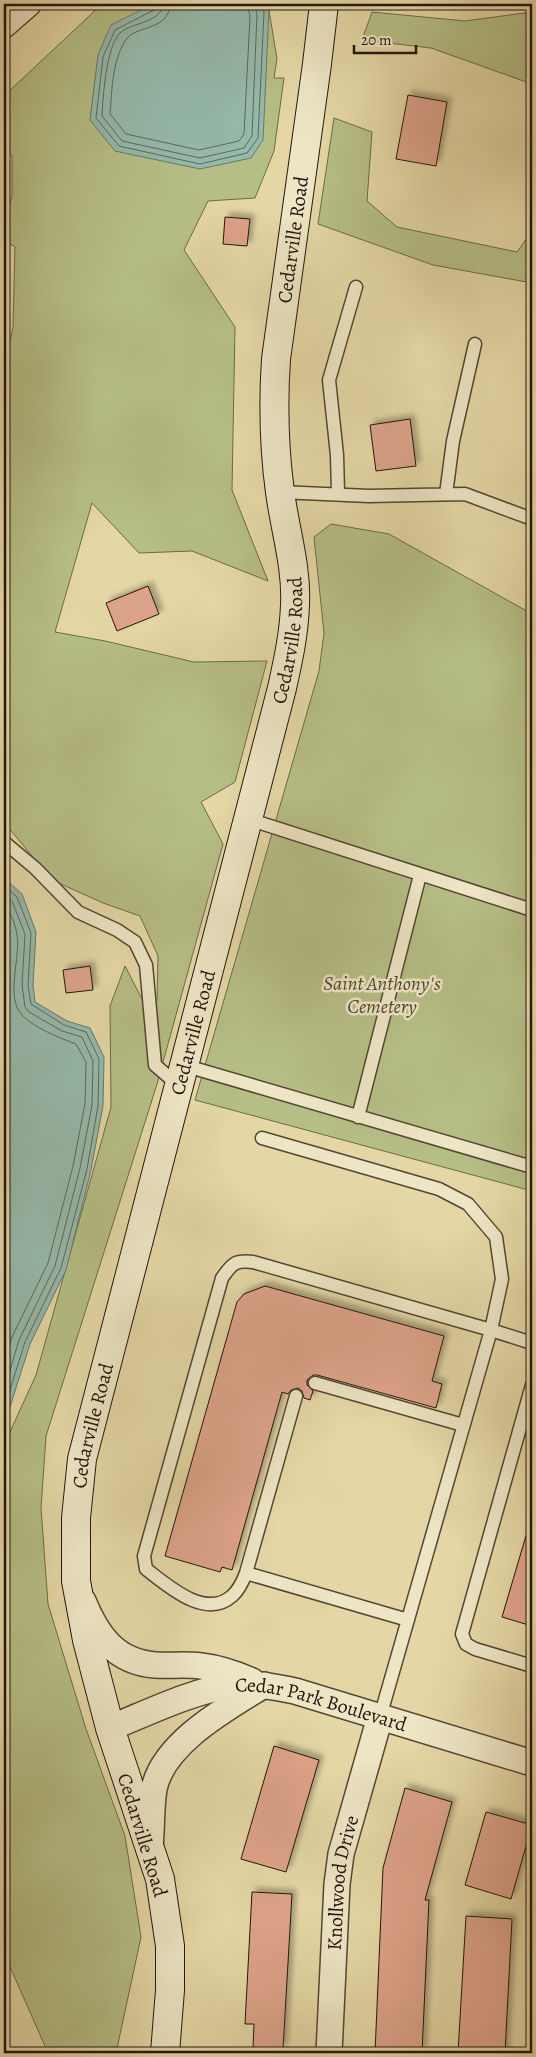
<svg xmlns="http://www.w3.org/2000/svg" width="536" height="2057" viewBox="0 0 536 2057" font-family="Alegreya,serif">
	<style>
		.green { fill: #b5be85; stroke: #6c6a4a }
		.water { fill: #95b9aa; stroke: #67786c }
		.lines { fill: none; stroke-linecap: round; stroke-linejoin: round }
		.shore { stroke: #5c685c; stroke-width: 1 }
		.building { fill: #dda38a; stroke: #23160f; filter: url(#shadow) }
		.service-casing { stroke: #534634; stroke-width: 15 }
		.minor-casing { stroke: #534634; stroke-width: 28 }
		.secondary-casing { stroke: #23160f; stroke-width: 30 }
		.service { stroke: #ede5c4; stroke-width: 12 }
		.minor { stroke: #ede5c4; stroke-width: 25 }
		.secondary { stroke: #ede5c4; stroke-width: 28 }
		.labels { text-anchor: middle; stroke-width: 5; stroke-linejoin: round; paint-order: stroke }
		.street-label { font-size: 20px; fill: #23160f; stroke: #ede5c4 }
		.park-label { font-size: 20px; font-style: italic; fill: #4f4832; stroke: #ede5c4 }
	</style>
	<defs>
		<filter id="shadow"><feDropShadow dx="4.5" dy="-4.5" stdDeviation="2.5" flood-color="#0004"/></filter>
	</defs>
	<rect width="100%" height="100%" fill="#e4d7a5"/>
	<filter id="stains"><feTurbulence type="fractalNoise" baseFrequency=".004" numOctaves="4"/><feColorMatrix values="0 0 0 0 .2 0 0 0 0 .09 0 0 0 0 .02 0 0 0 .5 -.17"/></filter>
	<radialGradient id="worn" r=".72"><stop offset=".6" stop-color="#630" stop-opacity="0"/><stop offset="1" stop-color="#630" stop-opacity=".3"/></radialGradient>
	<path class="green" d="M102 4H268L277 59 274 78H284L274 151 255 198 208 201 184 250 235 327 232 490 268 581 192 551 139 553 92 503 55 632 105 641 194 662 267 661 235 782 201 802 223 844 157 1084 46 1436 41 1508 48 1604 86 1729 125 1836 141 1937 116 2053H48L4 1953V1433L10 1432 36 1375 111 1107 110 1006 125 966 142 999 157 1001 158 956 140 916 103 903 52 880 12 832 4 826V369L13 327 15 247 4 240V225L12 196V155L4 150V96Z
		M372 12 465 21 532 12V84L431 48 362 40Z
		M334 118 372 132 367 201 397 227 517 252 532 231V283L433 265 318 224Z
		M331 524 389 534 532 614V1191L195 1100 319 671 324 633 314 537Z"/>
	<path class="water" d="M158 4H264L269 10 263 140 251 158 200 169 115 151 90 120 98 55 111 25 141 10Z
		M4 878 22 894 36 932 33 985 35 1002 67 1021 90 1028 104 1057 103 1106 91 1170 66 1270 30 1344 9 1410 4 1416Z"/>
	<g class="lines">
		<path class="shore" d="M156 4 154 10 115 30 103 57 96 118 119 146 200 164 247 153 258 138 264 12 261 4
			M163 4C162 23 132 22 120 33 106 47 103 97 102 116L122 141 200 158 244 148 252 136 257 14 254 4
			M170 4C169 32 135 24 125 41 112 62 112 90 110 114L126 134 199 150 239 141 244 134 250 16 247 4
			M4 885 17 897 31 933 28 985 31 1004 64 1025 86 1032 99 1059 98 1106 87 1169 61 1268 25 1342 4 1409
			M4 893 12 901 25 934 22 985 25 1007 29 1012 62 1031 82 1037 93 1061 92 1105 80 1168 55 1266 19 1340 4 1390
			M4 903C10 910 16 926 17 935 21 956 5 998 22 1015 34 1028 60 1038 76 1044L86 1062 85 1104 73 1166 48 1263 12 1337 4 1364"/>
	</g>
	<path class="building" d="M408 95 447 102 436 166 396 159Z
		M225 217 250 219 247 246 223 244Z
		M410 419 416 466 376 471 370 425Z
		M148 586 159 614 117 631 106 603Z
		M90 966 93 990 66 993 63 970Z
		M265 1286 444 1336 432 1381 442 1384 436 1408 317 1375H313L307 1380V1385L313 1391 310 1400 304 1398 302 1391 298 1388 291 1390 288 1394 282 1392 232 1570 222 1567 220 1572 165 1556 237 1302 244 1294Z
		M528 1529 532 1530V1626L502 1617Z
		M274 1746 319 1760 286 1872 241 1859Z
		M405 1788 452 1802 425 1900H429L422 2053H375L383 1868Z
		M486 1812 532 1825 511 1899 465 1885Z
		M252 1892 292 1894 283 2049 253 2048 254 2024H245Z
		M466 1916 512 1919 505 2053H458Z"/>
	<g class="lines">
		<defs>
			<path id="service" d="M280 492 369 496 465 494 532 519
				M338 493 337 455 329 380 356 287
				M446 494 453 441 475 344
				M248 819 532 910
				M4 842 35 868 78 912 117 930 135 942 146 965 155 1065 178 1085
				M183 1065 532 1167
				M358 1117 420 875
				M262 1138 439 1189 468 1204 496 1237 502 1279 491 1330 253 1262C234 1260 232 1264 222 1278L144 1556 146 1569C167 1585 205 1620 232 1596 239 1590 243 1581 246 1573L296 1396
				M315 1383 463 1425
				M532 1385 462 1634 466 1644 475 1649 532 1666
				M246 1573 408 1620
				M380 1717 491 1330 532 1343"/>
			<g id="minor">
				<path d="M4 25 28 4"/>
				<path d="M83 1601C97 1636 116 1662 155 1665 170 1666 185 1664 201 1666 218 1668 236 1674 252 1681"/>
				<path id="s1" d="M110 1728C150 1712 191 1691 234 1685 255 1683 275 1687 295 1691L532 1763"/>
				<path d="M150 1847C152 1828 151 1807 154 1789 163 1743 227 1708 264 1685"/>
				<path id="s2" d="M329 2053 337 1884 341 1854 380 1717"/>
			</g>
			<g id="secondary">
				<path id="s3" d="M165 2053 170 1990V1946L160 1879 110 1728 87 1640 76 1581V1518L82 1459 282 688C288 661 294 634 295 605 297 567 285 530 280 492 274 448 273 404 276 359L317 64 324 4"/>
			</g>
		</defs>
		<use href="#service" class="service-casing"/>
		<use href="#minor" class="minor-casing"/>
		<use href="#secondary" class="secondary-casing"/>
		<use href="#service" class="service"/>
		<use href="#minor" class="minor"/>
		<use href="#secondary" class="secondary"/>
	</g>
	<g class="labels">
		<g class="street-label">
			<text dy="7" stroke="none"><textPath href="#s3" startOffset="1856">Cedarville Road</textPath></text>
			<text dy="7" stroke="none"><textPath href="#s3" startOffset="1452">Cedarville Road</textPath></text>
			<text dy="7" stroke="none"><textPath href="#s3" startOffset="1048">Cedarville Road</textPath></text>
			<text dy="7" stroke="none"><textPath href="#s3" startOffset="642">Cedarville Road</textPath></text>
			<text dy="7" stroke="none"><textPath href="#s1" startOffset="221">Cedar Park Boulevard</textPath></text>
			<text transform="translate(143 1835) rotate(73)" y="7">Cedarville Road</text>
			<text dy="7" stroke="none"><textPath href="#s2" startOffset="171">Knollwood Drive</textPath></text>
		</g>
		<g class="park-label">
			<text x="382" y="990">Saint Anthony's<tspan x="382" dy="23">Cemetery</tspan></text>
		</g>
	</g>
	<rect width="536" height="2057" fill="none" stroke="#e4d7a5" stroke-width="20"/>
	<rect x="5" y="5" width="526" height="2047" fill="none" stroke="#23160f" stroke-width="2.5"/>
	<rect x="10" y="10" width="516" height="2037" fill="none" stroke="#23160f"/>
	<path d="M354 45v8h62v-8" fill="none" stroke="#23160f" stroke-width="2.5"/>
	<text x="361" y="45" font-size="15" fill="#23160f" stroke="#ede5c4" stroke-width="4" paint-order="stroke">20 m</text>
	<rect width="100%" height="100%" filter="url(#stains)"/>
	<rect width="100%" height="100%" fill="url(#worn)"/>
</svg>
